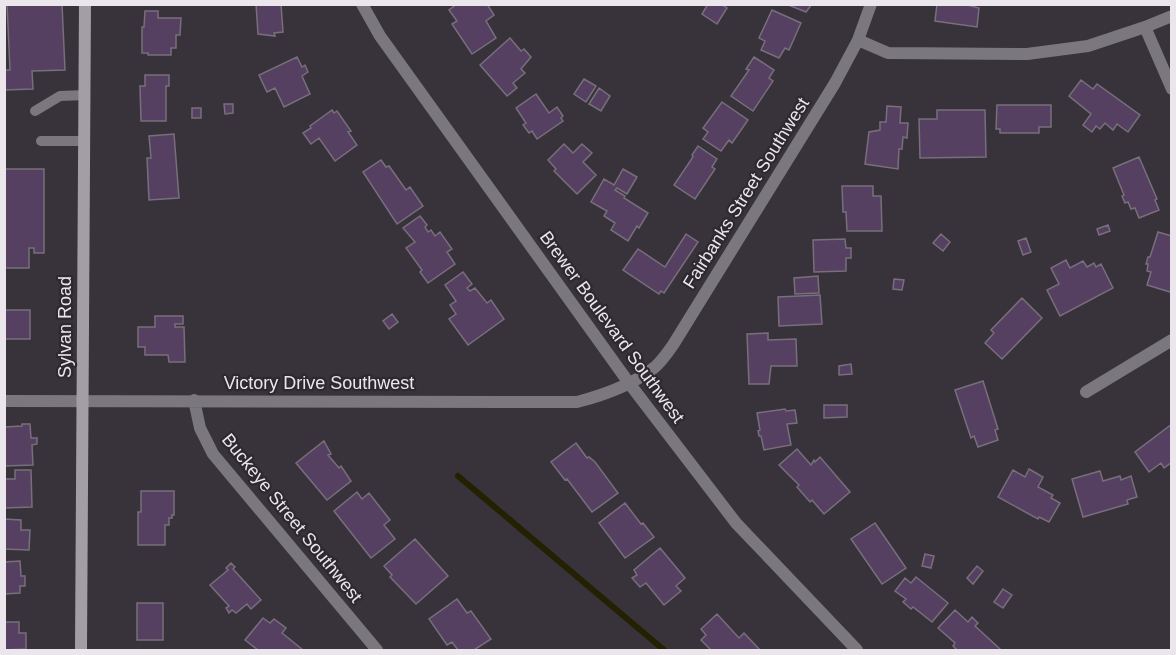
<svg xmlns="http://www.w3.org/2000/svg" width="1176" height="655" viewBox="0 0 1176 655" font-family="Arial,sans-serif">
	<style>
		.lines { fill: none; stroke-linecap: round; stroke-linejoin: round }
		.stream { stroke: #242102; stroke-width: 6 }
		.building { fill: #564061; stroke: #776f7b; stroke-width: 1.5 }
		.lane { stroke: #7b787d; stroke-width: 10 }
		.street { stroke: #7b787d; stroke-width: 12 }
		.secondary { stroke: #a39ea6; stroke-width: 12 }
		.labels { text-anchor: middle; stroke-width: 4.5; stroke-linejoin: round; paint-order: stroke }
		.street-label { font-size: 18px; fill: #eae6ec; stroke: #2e2831 }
	</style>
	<rect width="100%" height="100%" fill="#38323b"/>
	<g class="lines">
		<path class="stream" d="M458 476 664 650"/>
	</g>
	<path class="building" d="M7 4H62L65 70 32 71 33 89 4 90V70H10Z
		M256 4H281L283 32 274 33 275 36 258 34Z
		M457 4H487L494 15 486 21 496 38 472 54 452 24 457 21 449 10Z
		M708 4H721L727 8 717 24 702 14Z
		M786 4H812L806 12Z
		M937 4H964L979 8 977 27 935 21Z
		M772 10 801 23 789 50 785 48 779 58 761 50 765 41 759 38Z
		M145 11H158V18H181L180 35H176V48H171V55H148V53H142V27H144Z
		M510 38 521 51 524 49 531 57 521 69 525 73 513 83 517 88 507 96 480 65Z
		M297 57 302 67 305 65 308 72 302 76 310 94 284 107 275 88 267 92 259 75Z
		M754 57 774 70 769 78 773 81 753 111 731 96 749 70 746 69Z
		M145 75H169V86H166V121H141L140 86H145Z
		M584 79 596 86 586 102 574 94Z
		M1081 80 1093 89 1097 84 1140 115 1128 132 1117 124 1113 130 1105 123 1100 129 1096 126 1092 132 1083 125 1091 114 1069 96Z
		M599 88 610 96 601 111 589 104Z
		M536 94 549 113 557 107 563 116 561 118 563 121 537 139 532 131 529 133 523 125 526 123 516 108Z
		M722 102 748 120 732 143 729 140 721 151 703 139 708 132 703 128Z
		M224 104H233V113L225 114Z
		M997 105H1051V127H1039V133H1000V129H996Z
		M887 106 901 107 900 123H908L907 138 903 137 902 149H899L898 169 865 164 869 132 880 130V122H886Z
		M192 108H201V118H192Z
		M332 110 334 113 337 111 351 131 348 132 357 145 335 161 319 138 311 144 303 133 311 128 310 126Z
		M937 110H985L986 157 920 158 919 119H937Z
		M174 134 179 198 149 200 147 158H151L149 136Z
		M564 144 573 153 582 144 592 153 583 162 596 175 577 194 554 171 556 169 548 160Z
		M698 146 717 159 712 167 715 169 695 199 674 185 693 157 692 155Z
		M1139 157 1157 199 1155 200 1159 210 1139 218 1135 208 1131 209 1128 202 1125 203 1122 196 1124 195 1113 168Z
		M381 160 386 167 389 166 406 190 410 187 423 206 397 224 363 172Z
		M4 169H44V253H34V248H29V268H4Z
		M623 169 637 177 627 194 617 188 615 190 625 196 624 198 648 213 639 228 637 226 628 241 611 230 615 223 604 216 607 211 591 202 604 179 614 185Z
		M842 186H873V196H881L882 231H847L846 212H843Z
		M420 216 427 225 425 227 428 232 431 230 435 236 440 232 452 249 447 252 455 264 428 283 420 272 422 270 406 248 415 242 403 228Z
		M1108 225 1110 231 1099 235 1097 229Z
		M1158 232 1172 236V286L1170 292 1147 285 1151 272 1147 271 1148 264H1146L1148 257H1150Z
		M686 234 698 242 664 293 661 291 659 294 623 270 638 249 665 267Z
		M941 234 950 242 943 251 933 243Z
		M1026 238 1031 252 1023 255 1018 241Z
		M845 239 846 248H851V258H846V271L814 272 813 240Z
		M1066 260 1070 268 1083 261 1087 267 1094 263 1096 267 1101 264 1113 288 1060 316 1047 290 1059 284 1051 268Z
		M463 272 472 284 467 288 470 291 475 288 487 303 491 300 504 319 468 345 449 319 456 314 450 305 456 301 445 285Z
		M818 276 819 293 795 294 794 278Z
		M894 279 904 280 902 290 893 289Z
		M820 295 822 324 779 326 778 297Z
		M1022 298 1042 318 1002 359 985 343 994 333 991 330Z
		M4 310H30V339H4Z
		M392 314 398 322 389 329 383 321Z
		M155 316H183V324H175V327H184L185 362H169L168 355H145V347H138V327H155Z
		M768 333V340L796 339 797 366H771L769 384H749L747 334Z
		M851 364 852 374 839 375V366Z
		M983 381 998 429 995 430 998 440 978 447 974 436 971 438 955 390Z
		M824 405H847V417L824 418Z
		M785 409 786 411 795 410 797 423 787 424 791 445 764 450 761 436H759L758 431 760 430 757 413Z
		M22 424H30L31 438H37V444L32 445 33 465 4 466V427L22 426Z
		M1172 424V462L1164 468 1161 463 1149 472 1135 452Z
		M324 441 331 454 328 455 339 468 341 466 351 481 327 500 296 463Z
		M576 443 587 458 589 457 595 462 618 493 592 512 567 479 565 480 551 462Z
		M797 449 811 465 814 460 815 462 820 457 850 492 824 514 812 500 810 502 797 487 799 485 779 465Z
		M1029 469 1043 477 1038 487 1053 495 1051 498 1060 503 1049 522 1039 517 1038 519 998 497 1013 470 1025 477Z
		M15 470H31L32 507 4 508V479H15Z
		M1100 471 1103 481 1120 476 1121 480 1131 476 1137 497 1127 500 1128 504 1083 517 1072 479Z
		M141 491H174V515H172V518H169V525H165V545H138V512H141Z
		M357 492 362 499 369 493 390 520 384 525 395 539 371 558 334 511Z
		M625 503 641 524 643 523 654 537 625 558 599 523Z
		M4 519 21 520V530H30L29 550 4 549Z
		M875 523 906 568 882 584 851 539Z
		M415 539 448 576 416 604 390 577 392 575 384 566Z
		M660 548 685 578 676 586 681 591 664 605 646 583 640 587 632 578 637 575 634 570Z
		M925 554 934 556 931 568 922 566Z
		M20 561 21 576H25V586H20V593L4 594V562Z
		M231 563 235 567 233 569 261 600 251 609 247 604 236 613 232 610 229 613 226 608 229 606 210 585 228 570 226 568Z
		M977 566 983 571 973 584 967 578Z
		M916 577 948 603 932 622 913 607 911 609 903 602 906 599 895 591 905 578 911 583Z
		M1003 589 1012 595 1003 608 994 602Z
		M457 599 467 613 471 611 491 639 474 650H458L452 642 447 645 429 619Z
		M137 603H163V640H137Z
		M955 610 968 622 972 617 978 623 975 626 1000 649 998 650H957L953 646 955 643 938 628Z
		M717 614 739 638 744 633 760 650H711L701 640 706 635 701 629Z
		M263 618 270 623 274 619 286 628 282 633 303 650H258L245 640Z
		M4 622H19V633H26V649L4 650Z"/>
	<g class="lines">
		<path class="lane" d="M35 111 60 96 85 95
			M41 141H84"/>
		<path class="street" d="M362 4 380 36 629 383 736 523 857 650
			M1145 27 1172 89
			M858 40 888 53 1027 54 1088 46 1145 27 1172 16
			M1086 392 1172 340
			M194 400 200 428 213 454 377 650
			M4 401 577 402C604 395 633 385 655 367 662 361 668 352 673 345L835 83 858 40 871 4"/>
		<path class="secondary" d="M81 650 85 4"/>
	</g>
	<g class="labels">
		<g class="street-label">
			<text transform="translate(746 193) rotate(-58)" y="6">Fairbanks Street Southwest</text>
			<text transform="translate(65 327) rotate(-90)" y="6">Sylvan Road</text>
			<text transform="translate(612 327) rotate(54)" y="6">Brewer Boulevard Southwest</text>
			<text x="319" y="389">Victory Drive Southwest</text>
			<text transform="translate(292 518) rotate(51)" y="6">Buckeye Street Southwest</text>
		</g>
	</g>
	<rect width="1176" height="655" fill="none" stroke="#eae6ec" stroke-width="12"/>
</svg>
